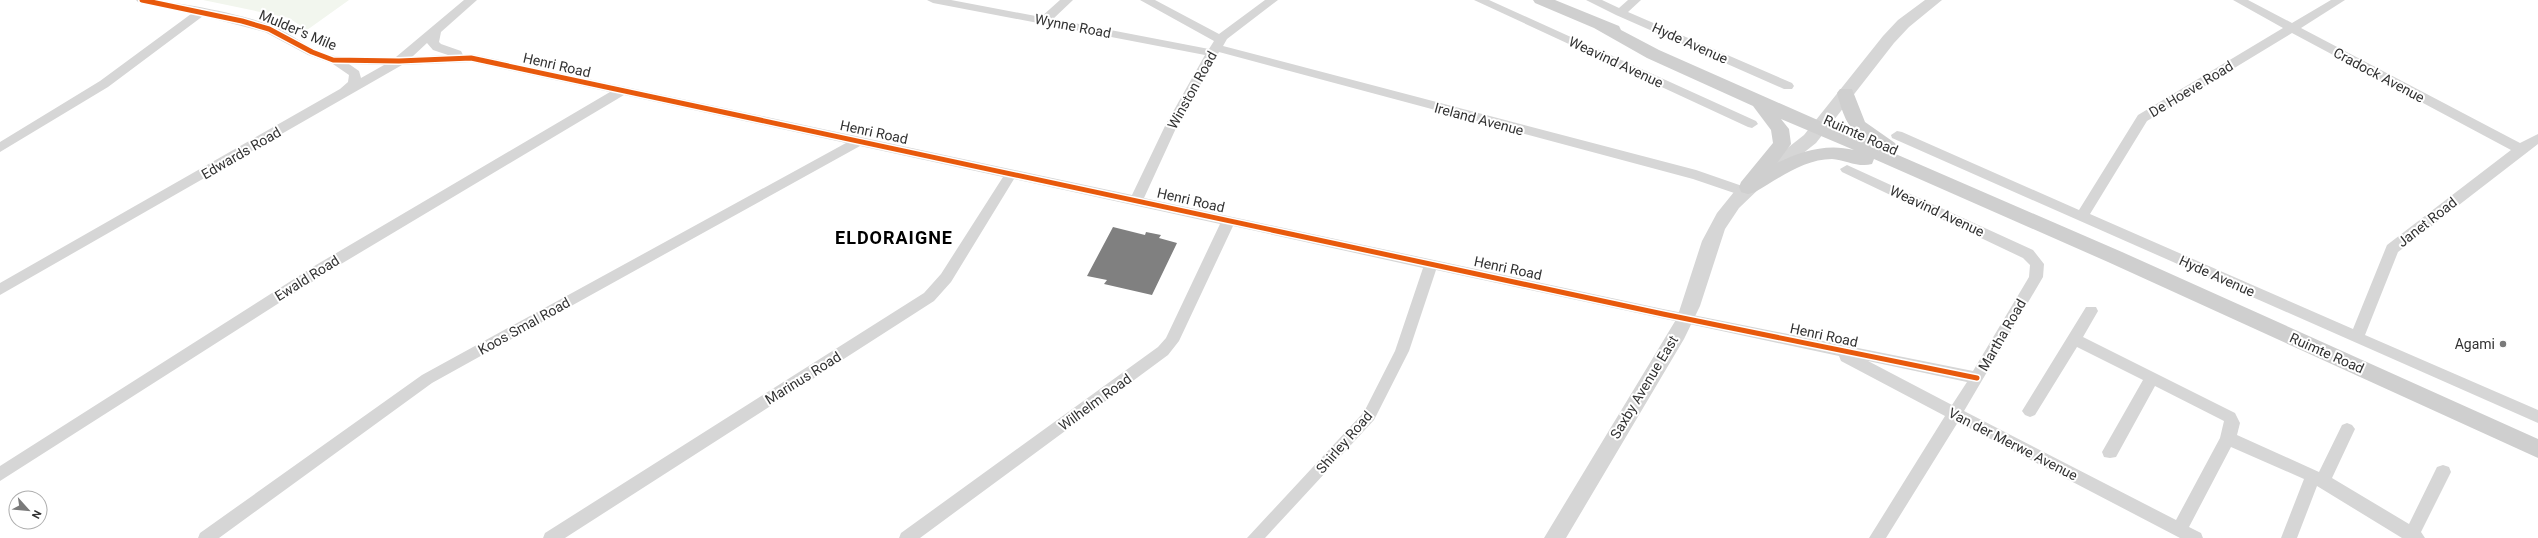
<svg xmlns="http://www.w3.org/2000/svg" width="2538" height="538" viewBox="0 0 2538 538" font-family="Roboto,sans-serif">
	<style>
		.green { fill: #f2f6ee }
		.building { fill: #808080 }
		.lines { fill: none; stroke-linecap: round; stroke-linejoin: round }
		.minor { fill: #d6d6d6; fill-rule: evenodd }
		.tertiary { fill: #d6d6d6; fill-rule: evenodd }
		.secondary { fill: #cfcfcf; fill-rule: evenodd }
		.cycleway-casing { stroke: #fff; stroke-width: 8 }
		.cycleway { stroke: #e8590c; stroke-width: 5 }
		.poi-dot { fill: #7a7a7a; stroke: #fff; stroke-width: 1.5 }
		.labels { text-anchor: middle; stroke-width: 4; stroke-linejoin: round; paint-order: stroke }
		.street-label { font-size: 14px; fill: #323232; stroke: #fff }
		.poi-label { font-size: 14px; fill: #323232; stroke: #fff; text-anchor: end }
		.district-label { font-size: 18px; font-weight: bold; letter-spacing: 1px; fill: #000; stroke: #fff }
	</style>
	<rect width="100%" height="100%" fill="#fff"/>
	<path class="green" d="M203 0H349L307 30 289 18Z"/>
	<path class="building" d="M1113 227 1145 235 1146 232 1161 235 1159 238 1177 243 1152 295 1104 284 1107 280 1087 276Z"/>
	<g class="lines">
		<path class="minor" d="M136 0C173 0 238 13 273 26 293 34 313 53 335 56 355 59 376 57 396 57L464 0H477L441 32 439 42 441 44 461 51 463 55 471 54 1132 195 1165 126 1205 55 933 3 927 0H951L1041 17 1060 0H1073L1053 19 1209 49 1214 41 1140 0H1155L1219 34 1265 0H1278L1227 39 1223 46 1696 170 1748 188 1750 191 1743 196 1693 179 1219 52 1177 126 1144 198 1663 309 1973 371 2029 277 2030 265 2023 258 1842 172 1840 169 1847 165 2033 250 2044 264 2043 277 1964 411 2176 520 2220 438 2224 421 2155 386 2116 457 2110 458 2104 457 2102 452 2143 380 2077 347 2035 415 2030 417 2025 415 2022 411 2086 307H2096L2098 311 2083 337 2235 413 2240 423 2237 435 2319 472 2342 425 2347 423 2352 425 2355 429 2332 478 2409 524 2437 467 2443 465 2449 467 2451 472 2421 532 2425 538H2402L2317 486 2297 538H2281L2304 479 2231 447 2189 527 2201 533 2203 538H2180L1958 422 1886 538H1869L1945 416 1841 361 1839 356 1436 270 1409 351 1374 420 1265 538H1247L1364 412 1395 351 1423 268 1233 226 1179 341 1168 355 920 538H899L901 533 1158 347 1166 338 1220 224 1014 179 951 282 934 301 565 538H543L545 533 924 293 941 274 1003 177 860 146 432 383 219 538H198L200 533 422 375 846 143 624 95 326 273 0 481V466L316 265 610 92 471 62 402 65 0 295V283L340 89 348 82 349 75 333 64 308 55 265 32 203 16 108 87 0 152V142L100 81 191 14 138 2ZM427 43 433 50 448 55 412 57ZM349 64 384 65 361 78 359 71ZM1868 361 1967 382 1952 405Z
			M1474 0H1489L1756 121 1758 124 1752 128 1748 127Z
			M1586 0H1602L1619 8 1628 0H1641L1628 12 1792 83 1794 86 1792 89H1784L1616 15Z
			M2233 0H2248L2292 23 2331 0H2345L2301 28 2520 143 2538 134V144L2398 252 2365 335 2538 410V423L1892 138 1891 135 1897 131 1902 132 2079 210 2138 115 2283 28ZM2292 33 2511 150 2387 245 2353 329 2090 214 2147 121Z"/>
		<path class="tertiary" d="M1925 0H1942L1909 27 1894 43 1816 143 1763 185 1739 208 1725 229 1700 306 1684 339 1566 538H1544L1677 318 1702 241 1717 213 1738 187 1804 135 1883 36 1898 20Z"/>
		<path class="secondary" d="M1533 0H1555L1619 26 1621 30 1659 50 1863 140C1847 128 1842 112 1837 93L1840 89H1852L1865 122 1895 143 1897 147 1891 152 2122 252 2538 439V458L2108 262 1874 159 1872 164C1859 168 1845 160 1832 159 1804 159 1778 179 1755 192L1748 194 1741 192 1739 187 1741 182 1773 143 1771 130 1753 106 1647 58 1594 28 1535 3ZM1781 119 1854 150C1827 143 1801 151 1777 163L1791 144 1789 129Z"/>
		<defs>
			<path id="cycleway" d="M142 0 242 21 269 29 312 52 333 60 399 61 471 58 1663 314 1977 378"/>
		</defs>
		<use href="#cycleway" class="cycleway-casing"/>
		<use href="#cycleway" class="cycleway"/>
	</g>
	<circle class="poi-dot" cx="2503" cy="344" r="4"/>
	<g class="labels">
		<g class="street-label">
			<text transform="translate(1073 26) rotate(11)" y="5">Wynne Road</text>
			<text transform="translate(298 30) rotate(23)" y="5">Mulder's Mile</text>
			<text transform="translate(1690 43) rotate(24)" y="5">Hyde Avenue</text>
			<text transform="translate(1616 62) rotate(25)" y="5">Weavind Avenue</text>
			<text transform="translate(557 65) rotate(13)" y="5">Henri Road</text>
			<text transform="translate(2379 75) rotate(28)" y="5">Cradock Avenue</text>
			<text transform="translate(2191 89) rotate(-31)" y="5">De Hoeve Road</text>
			<text transform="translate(1192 90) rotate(-61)" y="5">Winston Road</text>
			<text transform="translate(1479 119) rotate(15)" y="5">Ireland Avenue</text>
			<text transform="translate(874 132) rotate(12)" y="5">Henri Road</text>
			<text transform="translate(1861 135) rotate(24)" y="5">Ruimte Road</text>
			<text transform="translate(241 153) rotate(-30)" y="5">Edwards Road</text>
			<text transform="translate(1191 200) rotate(13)" y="5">Henri Road</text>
			<text transform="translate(1937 211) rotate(25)" y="5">Weavind Avenue</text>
			<text transform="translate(2427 222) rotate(-38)" y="5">Janet Road</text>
			<text transform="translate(1508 268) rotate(12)" y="5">Henri Road</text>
			<text transform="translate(2217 276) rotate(24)" y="5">Hyde Avenue</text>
			<text transform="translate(307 278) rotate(-32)" y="5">Ewald Road</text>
			<text transform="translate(524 326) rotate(-29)" y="5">Koos Smal Road</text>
			<text transform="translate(1824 335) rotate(12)" y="5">Henri Road</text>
			<text transform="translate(2002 335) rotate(-60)" y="5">Martha Road</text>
			<text transform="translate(2327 353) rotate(24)" y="5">Ruimte Road</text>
			<text transform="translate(803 378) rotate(-32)" y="5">Marinus Road</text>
			<text transform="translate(1644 387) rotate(-59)" y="5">Saxby Avenue East</text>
			<text transform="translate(1095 402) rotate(-36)" y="5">Wilhelm Road</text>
			<text transform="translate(1344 442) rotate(-49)" y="5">Shirley Road</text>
			<text transform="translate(2013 444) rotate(27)" y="5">Van der Merwe Avenue</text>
		</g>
		<g class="poi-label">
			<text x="2495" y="349">Agami</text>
		</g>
		<g class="district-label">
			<text x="894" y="244">ELDORAIGNE</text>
		</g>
	</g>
	<g transform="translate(28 510) rotate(117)"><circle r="19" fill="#ffffff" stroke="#adadad"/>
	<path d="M0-3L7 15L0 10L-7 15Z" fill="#7a7a7a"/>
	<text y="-6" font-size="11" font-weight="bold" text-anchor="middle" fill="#323232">N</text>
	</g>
</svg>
